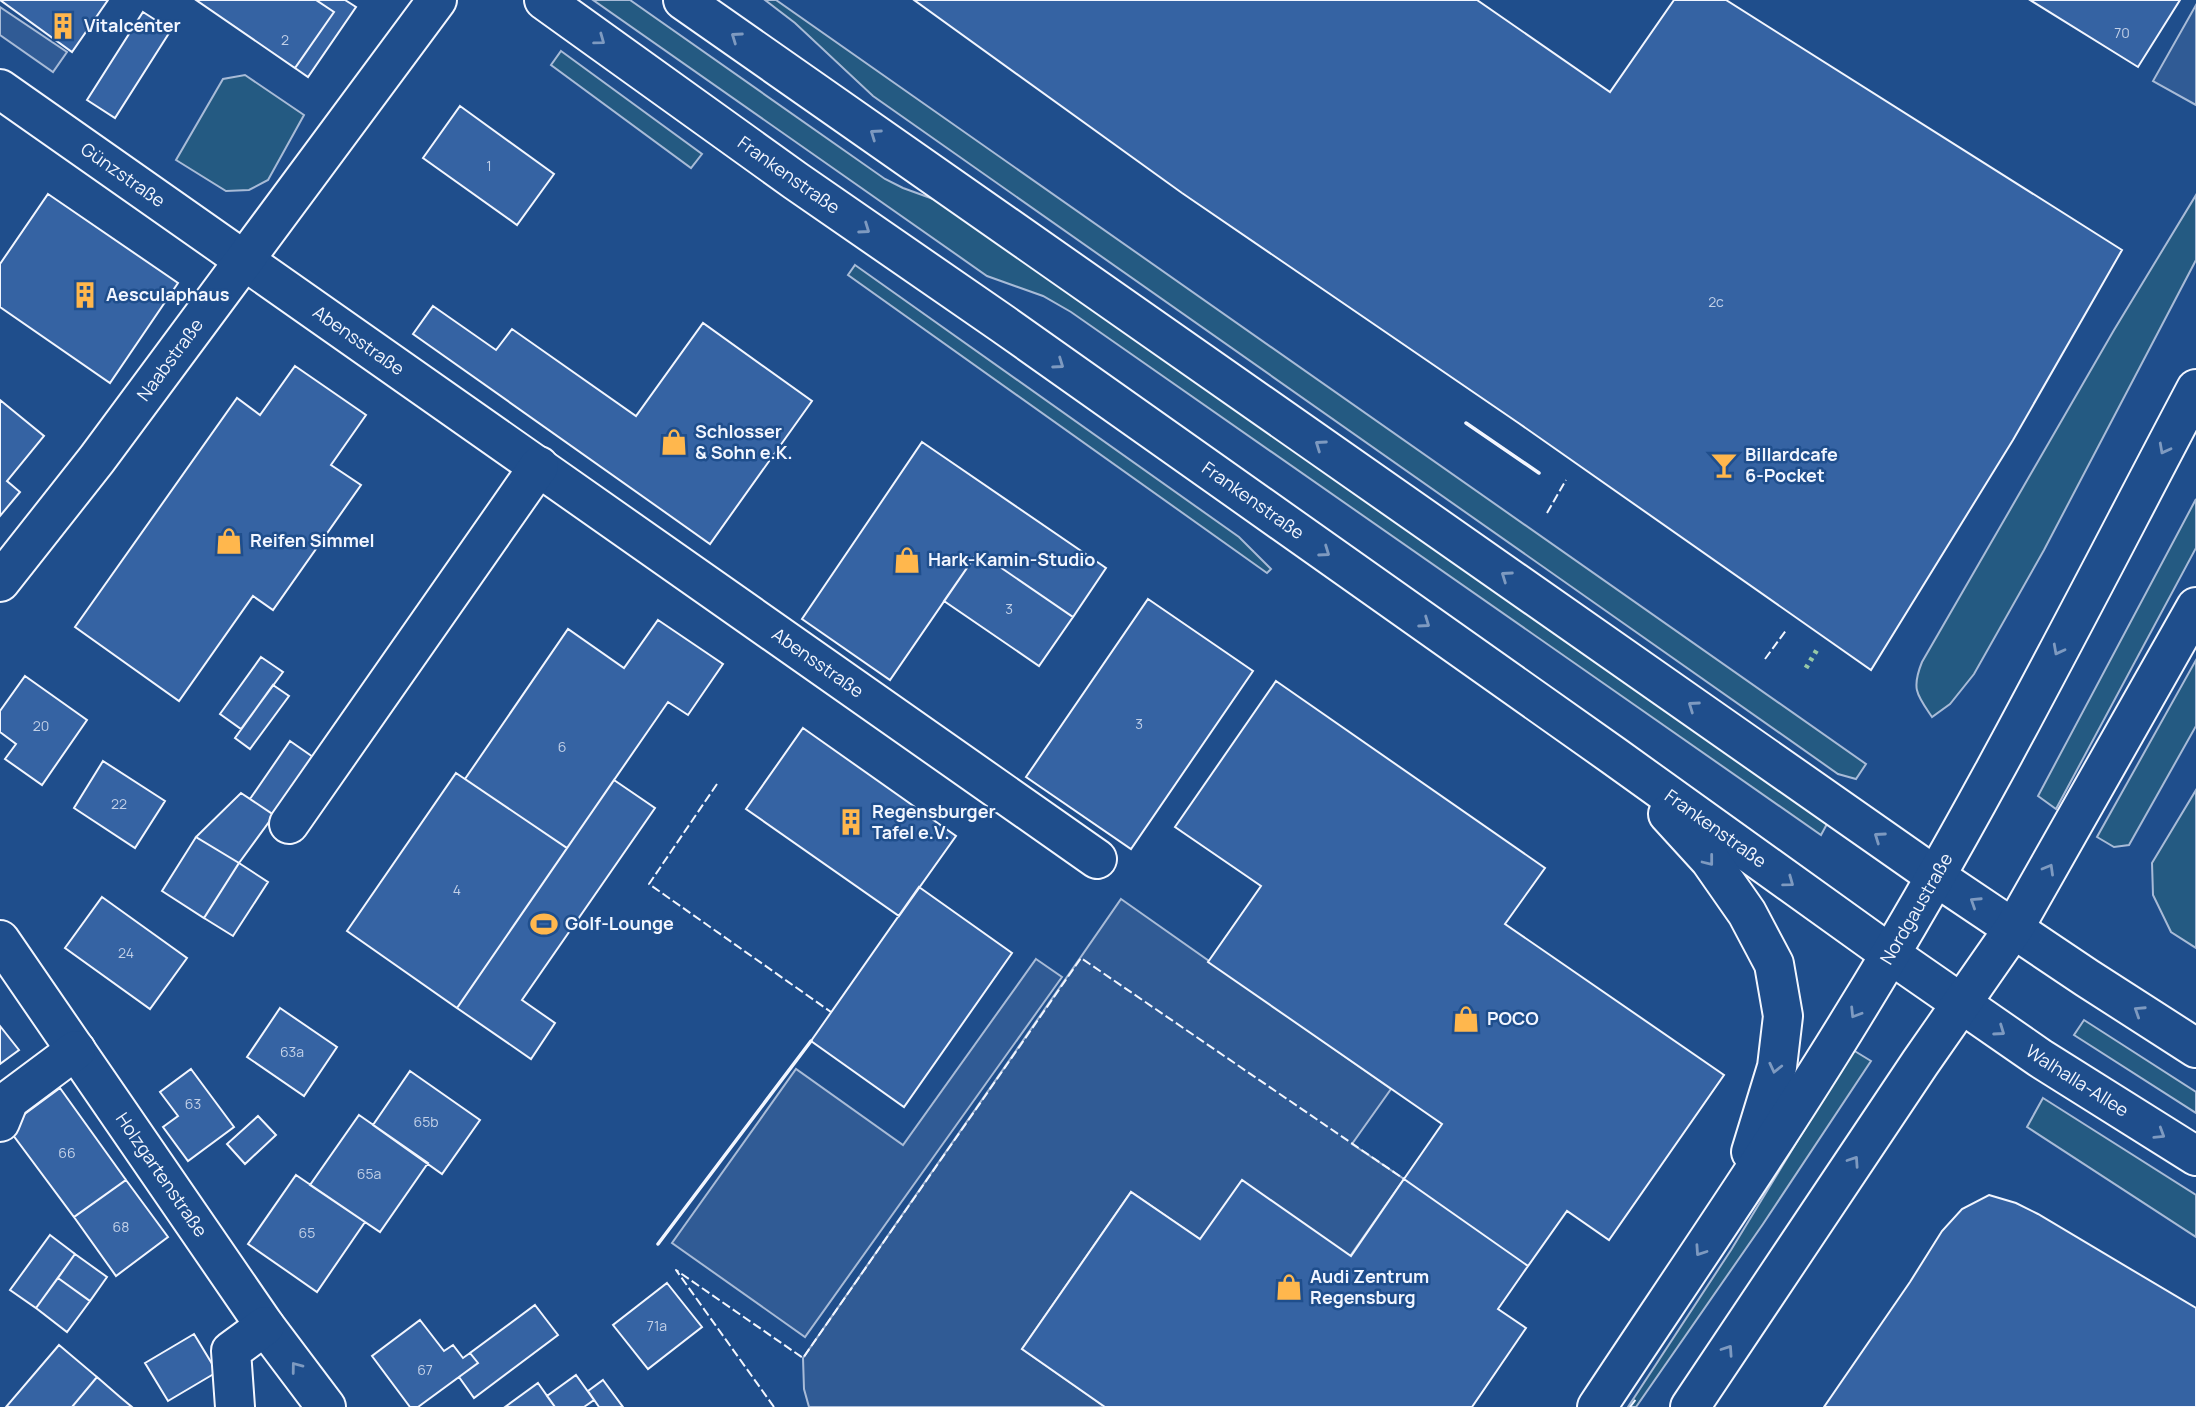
<svg xmlns="http://www.w3.org/2000/svg" width="2196" height="1407" viewBox="0 0 2196 1407" font-family="Manrope,sans-serif">
	<style>
		.green { fill: #245a82; stroke: #a8bbd7; stroke-width: 2 }
		.parking { fill: #305b95; stroke: #a8bbd7; stroke-width: 2 }
		.building { fill: #3563a3; stroke: #f2f6ff; stroke-width: 2 }
		.lines { fill: none; stroke-linecap: round; stroke-linejoin: round }
		.minor-casing { stroke: #f2f6ff; stroke-width: 42 }
		.major-casing { stroke: #f2f6ff; stroke-width: 42 }
		.minor { stroke: #1f4e8c; stroke-width: 38 }
		.major { stroke: #1f4e8c; stroke-width: 38 }
		.hedge { stroke: #97c8a6; stroke-width: 5; stroke-dasharray: 3.5 5; stroke-linecap: butt }
		.fence { stroke: #f2f6ff; stroke-width: 2; stroke-dasharray: 9 3.5; stroke-linecap: butt }
		.wall { stroke: #f2f6ff; stroke-width: 3.5 }
		.oneway { stroke: #7e9ac0 }
		.labels { text-anchor: middle; stroke-width: 5; stroke-linejoin: round; paint-order: stroke }
		.number-label { font-size: 14px; fill: #c3d1e8 }
		.poi-label { font-size: 18px; font-weight: bold; fill: #f2f6ff; stroke: #1f4e8c; text-anchor: start }
		.street-label { font-size: 18px; fill: #f2f6ff; stroke: #1f4e8c }
	</style>
	<rect width="100%" height="100%" fill="#1f4e8c"/>
	<path class="green" d="M593 0H630L885 179 903 188 936 200 1828 822 1821 835 1071 312 1043 296 987 276Z
		M765 0H776L1866 764 1856 779 1838 774 873 96 795 23Z
		M561 51 702 154 691 168 551 65Z
		M245 75 304 115 268 180 249 190 226 191 176 160 223 79Z
		M2196 195V260L2044 550 1974 674 1950 704 1932 717C1917 695 1911 689 1922 662L2114 330Z
		M855 265 1239 537 1271 569 1267 573 848 275Z
		M2196 499V548L2056 809 2038 796Z
		M2196 660V726L2129 845 2114 847 2097 837Z
		M2196 790V948L2171 932 2153 895 2152 863Z
		M2084 1020 2196 1092V1113L2074 1035Z
		M1853 1050 1871 1061 1763 1224 1636 1407H1628L1731 1250Z
		M2043 1098 2196 1195V1237L2027 1127Z"/>
	<path class="parking" d="M2196 5V105L2153 81Z
		M0 7 67 52 53 72 0 35Z
		M1121 899 1391 1089 1352 1144 1404 1179 1309 1315 1131 1192 1022 1349 1105 1407H809L804 1389 803 1358Z
		M1036 959 1062 977 805 1337 672 1243 796 1069 903 1145Z"/>
	<path class="building" d="M0 0H108L72 52Z
		M196 0H316L334 12 295 68Z
		M316 0H345L356 7 308 77 295 68 334 12Z
		M914 0H1477L1610 92 1674 0H1726L2122 250 2013 440 1871 670 1517 422 1182 193Z
		M2030 0H2180L2138 67Z
		M143 12 171 30 115 118 87 100Z
		M460 106 554 174 517 225 423 158Z
		M48 194 178 283 110 383 0 307V264Z
		M433 306 496 350 512 329 636 416 703 323 812 401 710 544 413 334Z
		M295 366 366 415 331 465 361 485 273 610 253 596 179 701 75 627 237 398 260 415Z
		M0 400 44 436 7 481 20 492 0 516Z
		M922 442 1106 568 1073 617 978 552 890 680 802 619Z
		M978 552 1073 617 1039 666 944 601Z
		M1148 599 1253 671 1131 849 1026 777Z
		M658 620 723 664 688 715 668 702 567 848 465 779 568 629 624 668Z
		M261 657 283 672 241 729 220 714Z
		M25 676 87 720 42 785 5 759 16 744 0 732V711Z
		M1276 681 1545 868 1505 924 1724 1075 1609 1240 1567 1211 1528 1266 1404 1179 1442 1124 1208 962 1261 886 1175 827Z
		M273 685 289 696 250 749 235 738Z
		M803 728 956 836 899 916 746 809Z
		M290 741 313 757 274 815 250 799Z
		M103 761 165 801 135 848 74 808Z
		M456 773 567 848 457 1008 347 931Z
		M614 780 655 808 522 1000 555 1023 531 1059 457 1008Z
		M241 793 274 815 239 863 196 837Z
		M196 837 239 863 204 918 162 891Z
		M239 863 268 882 233 936 204 918Z
		M919 887 1012 953 904 1107 811 1041Z
		M102 897 187 958 150 1009 65 948Z
		M280 1008 337 1047 304 1096 247 1057Z
		M0 1026 19 1050 0 1064Z
		M191 1069 234 1127 188 1161 163 1127 178 1116 160 1092Z
		M410 1071 480 1120 442 1174 373 1125Z
		M60 1088 126 1180 74 1217 7 1127Z
		M359 1115 428 1163 380 1232 310 1185Z
		M258 1116 276 1135 245 1164 227 1144Z
		M296 1175 365 1222 317 1292 248 1244Z
		M1404 1179 1528 1266 1498 1309 1526 1328 1472 1407H1105L1022 1349 1131 1192 1200 1239 1242 1180 1351 1256Z
		M126 1180 168 1237 116 1276 74 1217Z
		M1989 1195 2016 1203 2038 1214 2196 1308V1407H1824L1910 1282 1942 1231 1962 1209Z
		M50 1235 75 1254 36 1308 10 1290Z
		M75 1254 107 1277 90 1301 58 1278Z
		M58 1278 90 1301 67 1332 36 1308Z
		M667 1283 702 1327 648 1369 613 1325Z
		M535 1305 558 1335 474 1398 459 1377 478 1363 470 1353Z
		M420 1320 444 1351 453 1345 463 1358 470 1353 478 1363 418 1407H410L372 1356Z
		M194 1334 217 1372 168 1401 145 1363Z
		M59 1345 97 1377 72 1407H6Z
		M576 1375 594 1400 584 1407H555L547 1396Z
		M97 1377 120 1397 132 1407H72Z
		M603 1380 623 1407H599L588 1391Z
		M538 1383 555 1407H505Z"/>
	<g class="lines">
		<defs>
			<g id="minor">
				<path id="s1" d="M0 89 1097 859"/>
				<path id="s2" d="M0 582 97 459 437 0"/>
				<path d="M289 824 539 466"/>
				<path id="s3" d="M0 940 265 1326 326 1407"/>
				<path d="M0 1122 9 1100 76 1050"/>
				<path d="M235 1407 231 1351 265 1326"/>
			</g>
			<g id="major">
				<path id="s4" d="M544 0 796 181 1003 324 1614 756 1890 954 2040 1058 2196 1156"/>
				<path d="M683 0 1935 876 2087 978 2196 1048"/>
				<path d="M1668 814 1710 860 1747 913 1774 964 1783 1016 1777 1067 1751 1152"/>
				<path id="s5" d="M1597 1407C1683 1277 1772 1148 1854 1014 1979 812 2085 599 2196 389"/>
				<path d="M1690 1407 1920 1063 2014 928 2196 607"/>
			</g>
		</defs>
		<use href="#minor" class="minor-casing"/>
		<use href="#major" class="major-casing"/>
		<use href="#minor" class="minor"/>
		<use href="#major" class="major"/>
		<path class="hedge" d="M1806 668 1818 648"/>
		<path class="fence" d="M1547 513 1566 480
			M1765 659 1787 629
			M717 784 649 884 831 1012
			M774 1407 676 1270 803 1358 1081 958 1404 1179
			M1630 1407 1636 1399"/>
		<path class="wall" d="M1466 423 1539 473
			M658 1244 811 1041"/>
	</g>
	<defs><path id="oneway-chevron" d="M-2-3.5L2.5 0L-2 3.5" fill="none" stroke-width="1.6" stroke-linecap="round" stroke-linejoin="round" transform="scale(1.75)"/></defs>
	<g class="oneway">
		<use href="#oneway-chevron" transform="translate(736 37) rotate(-145)"/>
		<use href="#oneway-chevron" transform="translate(600 40) rotate(36)"/>
		<use href="#oneway-chevron" transform="translate(875 134) rotate(-145)"/>
		<use href="#oneway-chevron" transform="translate(865 229) rotate(35)"/>
		<use href="#oneway-chevron" transform="translate(1059 364) rotate(35)"/>
		<use href="#oneway-chevron" transform="translate(1320 445) rotate(-145)"/>
		<use href="#oneway-chevron" transform="translate(2164 449) rotate(118)"/>
		<use href="#oneway-chevron" transform="translate(1325 552) rotate(35)"/>
		<use href="#oneway-chevron" transform="translate(1506 576) rotate(-145)"/>
		<use href="#oneway-chevron" transform="translate(1425 623) rotate(35)"/>
		<use href="#oneway-chevron" transform="translate(2058 650) rotate(118)"/>
		<use href="#oneway-chevron" transform="translate(1693 706) rotate(-145)"/>
		<use href="#oneway-chevron" transform="translate(1879 837) rotate(-145)"/>
		<use href="#oneway-chevron" transform="translate(1709 861) rotate(52)"/>
		<use href="#oneway-chevron" transform="translate(2049 869) rotate(-60)"/>
		<use href="#oneway-chevron" transform="translate(1789 882) rotate(36)"/>
		<use href="#oneway-chevron" transform="translate(1975 902) rotate(-147)"/>
		<use href="#oneway-chevron" transform="translate(2139 1011) rotate(-147)"/>
		<use href="#oneway-chevron" transform="translate(1855 1013) rotate(122)"/>
		<use href="#oneway-chevron" transform="translate(2000 1031) rotate(35)"/>
		<use href="#oneway-chevron" transform="translate(1775 1068) rotate(103)"/>
		<use href="#oneway-chevron" transform="translate(2160 1134) rotate(32)"/>
		<use href="#oneway-chevron" transform="translate(1854 1161) rotate(-56)"/>
		<use href="#oneway-chevron" transform="translate(1700 1251) rotate(124)"/>
		<use href="#oneway-chevron" transform="translate(1728 1350) rotate(-56)"/>
		<use href="#oneway-chevron" transform="translate(296 1367) rotate(-127)"/>
	</g>
	<defs>
		<symbol id="building-bare" viewBox="-9 -9 18 18"><path d="M-4-6H4V6H1V3H-1V6H-4ZM-2.5-4.3h1.7v1.8h-1.7ZM.8-4.3h1.7v1.8H.8ZM-2.5-1h1.7V.8h-1.7ZM.8-1h1.7V.8H.8Z" fill="#ffb74d" stroke="#1f4e8c" stroke-width="2.5" paint-order="stroke"/></symbol>
		<symbol id="shop-bare" viewBox="-9 -9 18 18"><path d="M-5-2.5h2.3a2.7 3.5 0 0 1 5.4 0H5L5.5 6h-11ZM-1.5-2.5h3a1.5 2.3 0 0 0-3 0Z" fill="#ffb74d" stroke="#1f4e8c" stroke-width="2.5" paint-order="stroke"/></symbol>
		<symbol id="bar-bare" viewBox="-9 -9 18 18"><path d="M-6-5H6L.8 .8V4.5H3.5V6h-7V4.5H-.8V.8Z" fill="#ffb74d" stroke="#1f4e8c" stroke-width="2.5" paint-order="stroke"/></symbol>
		<symbol id="stadium-bare" viewBox="-9 -9 18 18"><path d="M0-5a6.5 5 0 1 0 0 10a6.5 5 0 1 0 0-10ZM-3.5-1.8h7v3.6h-7Z" fill="#ffb74d" stroke="#1f4e8c" stroke-width="2.5" paint-order="stroke"/></symbol>
	</defs>
	<g fill-rule="evenodd">
		<use href="#building-bare" x="44" y="7" width="38" height="38"/>
		<use href="#building-bare" x="66" y="276" width="38" height="38"/>
		<use href="#shop-bare" x="655" y="423" width="38" height="38"/>
		<use href="#bar-bare" x="1705" y="446" width="38" height="38"/>
		<use href="#shop-bare" x="210" y="522" width="38" height="38"/>
		<use href="#shop-bare" x="888" y="541" width="38" height="38"/>
		<use href="#building-bare" x="832" y="803" width="38" height="38"/>
		<use href="#stadium-bare" x="525" y="905" width="38" height="38"/>
		<use href="#shop-bare" x="1447" y="1000" width="38" height="38"/>
		<use href="#shop-bare" x="1270" y="1268" width="38" height="38"/>
	</g>
	<g class="labels">
		<g class="number-label">
			<text x="2122" y="38">70</text>
			<text x="285" y="45">2</text>
			<text x="489" y="171">1</text>
			<text x="1716" y="307">2c</text>
			<text x="1009" y="614">3</text>
			<text x="1139" y="729">3</text>
			<text x="41" y="731">20</text>
			<text x="562" y="752">6</text>
			<text x="119" y="809">22</text>
			<text x="457" y="895">4</text>
			<text x="126" y="958">24</text>
			<text x="292" y="1057">63a</text>
			<text x="193" y="1109">63</text>
			<text x="426" y="1127">65b</text>
			<text x="67" y="1158">66</text>
			<text x="369" y="1179">65a</text>
			<text x="121" y="1232">68</text>
			<text x="307" y="1238">65</text>
			<text x="657" y="1331">71a</text>
			<text x="425" y="1375">67</text>
		</g>
		<g class="poi-label">
			<text x="84" y="32">Vitalcenter</text>
			<text x="106" y="301">Aesculaphaus</text>
			<text x="695" y="438">Schlosser<tspan x="695" dy="21">&amp; Sohn e.K.</tspan></text>
			<text x="1745" y="461">Billardcafe<tspan x="1745" dy="21">6-Pocket</tspan></text>
			<text x="250" y="547">Reifen Simmel</text>
			<text x="928" y="566">Hark-Kamin-Studio</text>
			<text x="872" y="818">Regensburger<tspan x="872" dy="21">Tafel e.V.</tspan></text>
			<text x="565" y="930">Golf-Lounge</text>
			<text x="1487" y="1025">POCO</text>
			<text x="1310" y="1283">Audi Zentrum<tspan x="1310" dy="21">Regensburg</tspan></text>
		</g>
		<g class="street-label">
			<text dy="6" stroke="none"><textPath href="#s1" startOffset="150">Günzstraße</textPath></text>
			<text dy="6" stroke="none"><textPath href="#s4" startOffset="301">Frankenstraße</textPath></text>
			<text dy="6" stroke="none"><textPath href="#s1" startOffset="438">Abensstraße</textPath></text>
			<text dy="6" stroke="none"><textPath href="#s2" startOffset="280">Naabstraße</textPath></text>
			<text dy="6" stroke="none"><textPath href="#s4" startOffset="868">Frankenstraße</textPath></text>
			<text dy="6" stroke="none"><textPath href="#s1" startOffset="999">Abensstraße</textPath></text>
			<text dy="6" stroke="none"><textPath href="#s4" startOffset="1435">Frankenstraße</textPath></text>
			<text dy="6" stroke="none"><textPath href="#s5" startOffset="592">Nordgaustraße</textPath></text>
			<text dy="6" stroke="none"><textPath href="#s4" startOffset="1876">Walhalla-Allee</textPath></text>
			<text dy="6" stroke="none"><textPath href="#s3" startOffset="285">Holzgartenstraße</textPath></text>
		</g>
	</g>
</svg>
